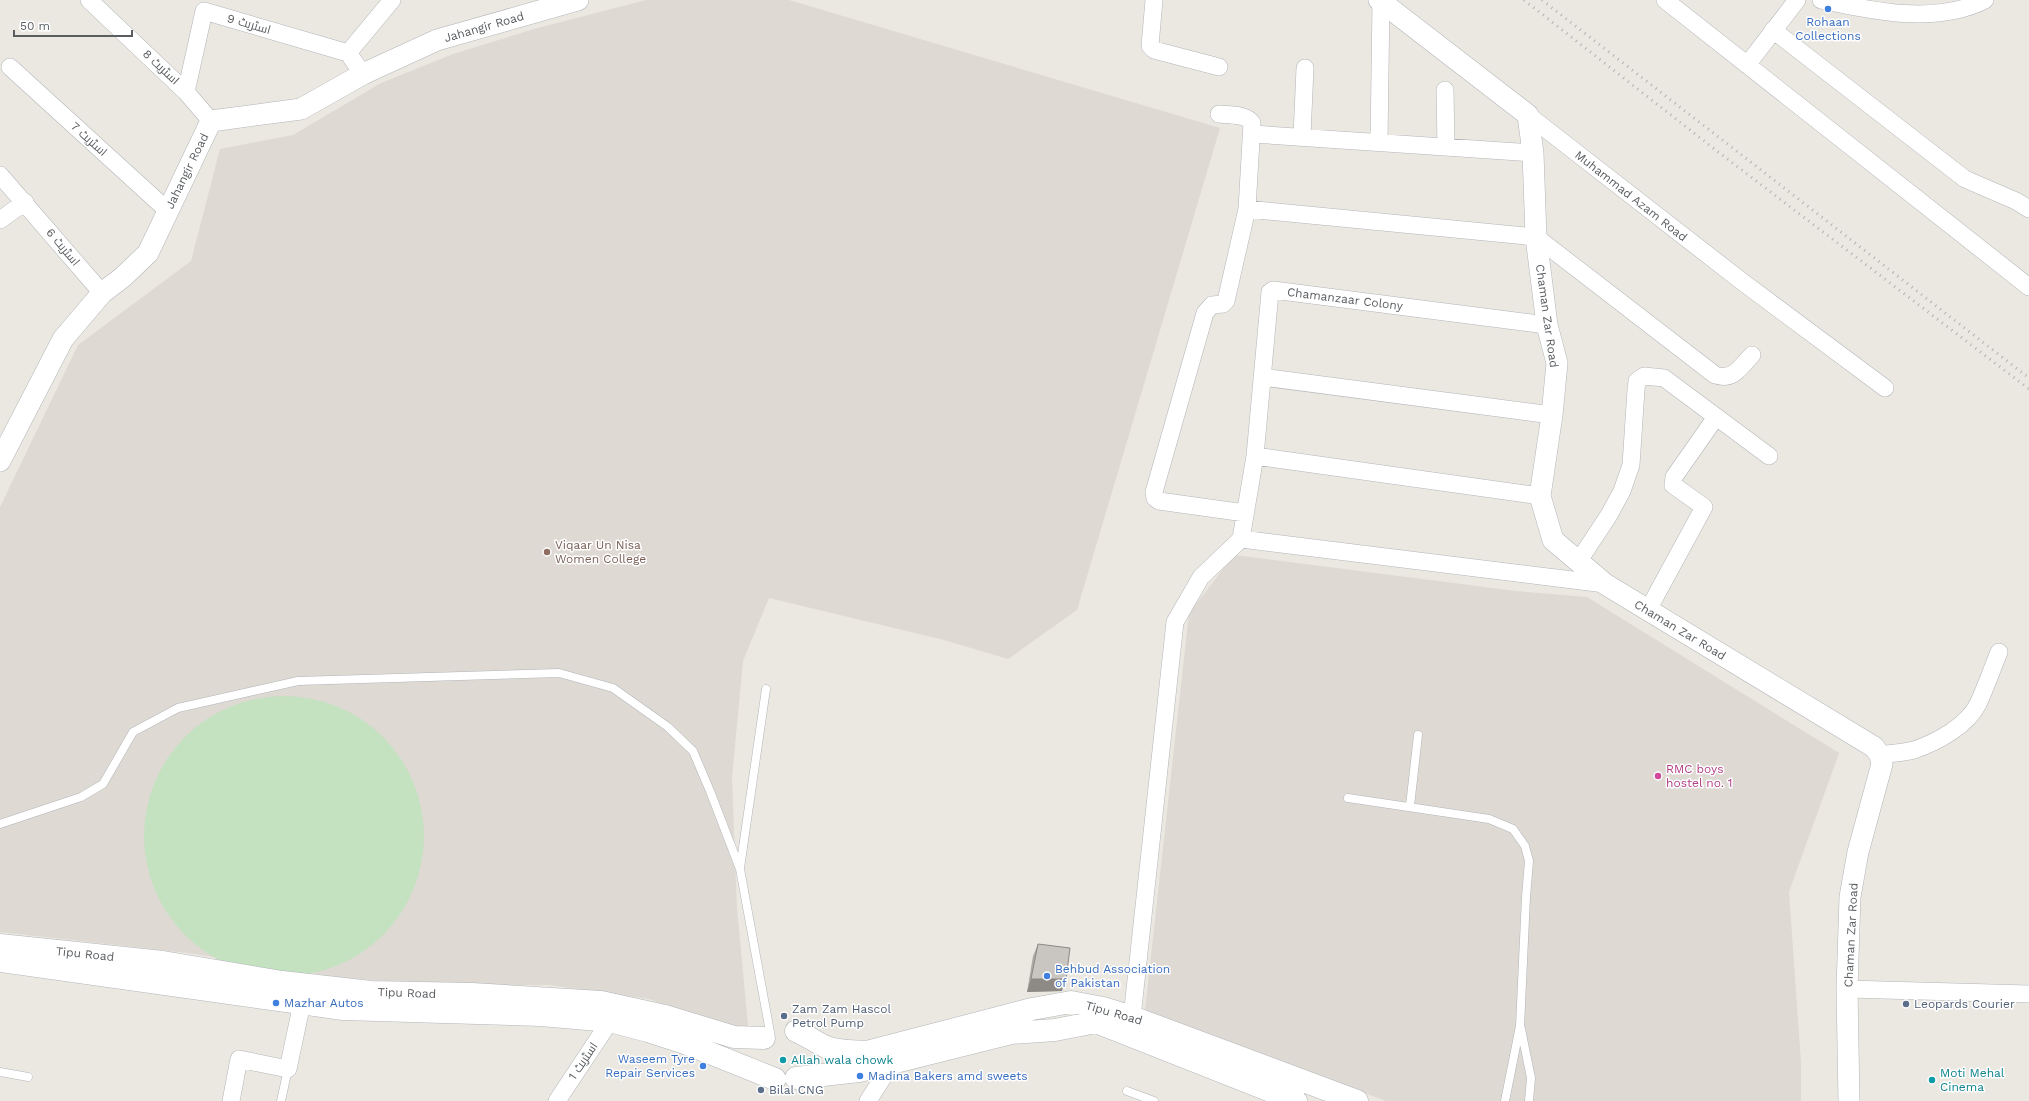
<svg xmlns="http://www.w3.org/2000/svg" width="2029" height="1101" viewBox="0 0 2029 1101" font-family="'Work Sans',Cairo,sans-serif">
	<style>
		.education { fill: #ded9d3 }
		.green { fill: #c4e1c0 }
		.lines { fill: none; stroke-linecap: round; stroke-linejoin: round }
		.service-casing { stroke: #b2b5b8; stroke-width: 9 }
		.minor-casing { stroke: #b2b5b8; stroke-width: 18 }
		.tertiary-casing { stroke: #b2b5b8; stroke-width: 22 }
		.secondary-casing { stroke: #b1b5b8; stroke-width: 23 }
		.service { stroke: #fff; stroke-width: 8 }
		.minor { stroke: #fff; stroke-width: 17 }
		.tertiary { stroke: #fff; stroke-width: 21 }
		.secondary { stroke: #fff; stroke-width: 22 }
		.rail { stroke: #b0b1b1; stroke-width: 3; stroke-dasharray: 1 5; stroke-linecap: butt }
		.wall { fill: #ada9a5 }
		.shaded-wall { fill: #8d8a86 }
		.building { fill: #c9c5c0; stroke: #8d8a86 }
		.shop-dot { fill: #3f7fe0; stroke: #fff; stroke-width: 1.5 }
		.education-dot { fill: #8d6e63; stroke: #fff; stroke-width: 1.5 }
		.hotel-dot { fill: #d1479c; stroke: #fff; stroke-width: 1.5 }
		.service-dot { fill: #5c6f8a; stroke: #fff; stroke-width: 1.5 }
		.culture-dot { fill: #0f9aa8; stroke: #fff; stroke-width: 1.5 }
		.labels { text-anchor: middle; stroke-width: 3; stroke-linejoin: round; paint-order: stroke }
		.shop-label { font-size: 12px; fill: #366cbe; stroke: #fff; text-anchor: start }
		.street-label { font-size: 12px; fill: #5a5e61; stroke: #fff }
		.education-label { font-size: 12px; fill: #785e54; stroke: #fff; text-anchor: start }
		.hotel-label { font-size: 12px; fill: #b23c85; stroke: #fff; text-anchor: start }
		.service-label { font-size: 12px; fill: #4e5e75; stroke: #fff; text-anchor: start }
		.culture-label { font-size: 12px; fill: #0d838f; stroke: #fff; text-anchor: start }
	</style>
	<rect width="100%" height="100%" fill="#ebe8e1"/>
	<path class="education" d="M646 0H789L1220 128 1077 610 1008 659 944 640 769 598 743 661 732 778 737 908 749 1036 649 999 549 985H451L342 978 188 953 0 932V507L78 345 191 261 220 149 293 135 381 83 453 54 534 29Z
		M1234 555 1516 591 1587 597 1839 753 1789 892 1801 1063V1101H1386L1145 1010 1189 613Z"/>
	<path class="green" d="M144 836a140 140 0 1 1 280 0a140 140 0 1 1-280 0Z"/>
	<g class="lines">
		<defs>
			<path id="service" d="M1348 798 1489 819 1513 829 1525 846 1529 861 1526 897 1520 1026 1505 1101
				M1410 806 1418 735
				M0 824 81 797 103 784 133 732 178 708 298 681 559 673 613 688 668 727 693 751 710 791 740 869 770 1032
				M740 868 766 689
				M1521 1029 1531 1078 1529 1101
				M0 1072 28 1077
				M1127 1091 1154 1101
				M281 1101 288 1069"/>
			<path id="minor" d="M89 0 186 92 211 121
				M1154 0 1150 46 1154 50 1219 67
				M1665 0 2029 287
				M1821 0C1872 11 1936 25 1985 0
				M1773 30 1965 179 2016 201 2029 209
				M348 53 392 0
				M1747 65 1797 0
				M10 67 168 211
				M1445 90 1446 147
				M186 92 204 11 348 53 363 74
				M1219 114C1229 115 1247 114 1252 123L1247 209 1226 301 1223 304 1212 305 1205 313 1154 492 1155 498 1159 501 1245 513
				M1528 115 1740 280 1885 388
				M1253 134 1533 153
				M1302 136 1305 68
				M1379 142 1381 2
				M0 175 102 293
				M1247 209 1536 237 1715 375C1734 381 1740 367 1752 355
				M0 220 25 202
				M1262 377 1552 415
				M1255 456 1540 496
				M1241 539 1255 456 1270 292 1273 290 1547 325
				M1241 539 1605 584
				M1578 562 1609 515 1622 491 1631 465 1636 390 1637 381 1644 376 1664 378 1769 456
				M1648 610 1704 507 1673 485 1674 477 1716 417
				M1880 755C1891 753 1903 753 1914 750 1937 742 1967 726 1978 704 1986 687 1992 669 1999 652
				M1847 989 2029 994
				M1132 1017 1175 622 1201 577 1241 539
				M231 1101 239 1059 288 1069 302 1003
				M557 1101 610 1021
				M868 1101 892 1063"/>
			<path id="tertiary" d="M1379 0 1528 115 1533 153 1536 237 1547 325 1557 363 1552 415 1540 496 1553 540 1605 584 1874 747 1880 755 1882 764 1858 852 1850 897 1847 989 1849 1101
				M0 461 63 339 102 293 123 277 148 253 211 121 301 109 363 74 437 40 578 0"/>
			<path id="secondary" d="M0 945 163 962 282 982 371 992 472 994 601 1002 665 1016 734 1037 764 1038
				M0 961 343 1009 541 1015 610 1021 648 1031 685 1043 775 1079
				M796 1031C806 1035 814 1041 824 1046 837 1052 853 1051 867 1052L1032 1009 1071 1002 1103 1008 1132 1017 1357 1101
				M796 1078 859 1071 1011 1033 1055 1030 1096 1022 1296 1101"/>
		</defs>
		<use href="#service" class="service-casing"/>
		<use href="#minor" class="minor-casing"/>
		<use href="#tertiary" class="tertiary-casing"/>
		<use href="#secondary" class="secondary-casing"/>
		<use href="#service" class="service"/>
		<use href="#minor" class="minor"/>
		<use href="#tertiary" class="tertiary"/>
		<use href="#secondary" class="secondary"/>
		<path class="rail" d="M1524 0 1713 148 2029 389
			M1542 0 2029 378"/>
	</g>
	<path class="wall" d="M1038 944 1062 991 1027 992 1033 956Z"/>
	<path class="shaded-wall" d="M1031 979H1066L1062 991 1027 992Z"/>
	<path class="building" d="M1038 944 1070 948 1066 979H1031Z"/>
	<g class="shop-dot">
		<circle cx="1828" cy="9" r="4"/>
		<circle cx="1047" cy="976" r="4"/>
		<circle cx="276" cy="1003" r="4"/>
		<circle cx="703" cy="1066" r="4"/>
		<circle cx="860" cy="1076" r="4"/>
	</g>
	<circle class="education-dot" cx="547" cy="552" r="4"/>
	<circle class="hotel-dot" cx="1658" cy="776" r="4"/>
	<g class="service-dot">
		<circle cx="1906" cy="1004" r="4"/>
		<circle cx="784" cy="1016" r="4"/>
		<circle cx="761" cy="1090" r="4"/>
	</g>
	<g class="culture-dot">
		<circle cx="783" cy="1060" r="4"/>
		<circle cx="1932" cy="1080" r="4"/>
	</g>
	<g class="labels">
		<g class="shop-label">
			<text x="1828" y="26" text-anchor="middle">Rohaan<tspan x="1828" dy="14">Collections</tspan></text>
			<text x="1055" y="973">Behbud Association<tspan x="1055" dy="14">of Pakistan</tspan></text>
			<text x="284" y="1007">Mazhar Autos</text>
			<text x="695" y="1063" text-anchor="end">Waseem Tyre<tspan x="695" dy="14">Repair Services</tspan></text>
			<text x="868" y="1080">Madina Bakers amd sweets</text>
		</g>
		<g class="street-label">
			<text transform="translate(249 24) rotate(16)" y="4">اسٹریٹ 9</text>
			<text transform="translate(484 27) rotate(-16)" y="4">Jahangir Road</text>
			<text transform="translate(161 67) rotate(43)" y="4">اسٹریٹ 8</text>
			<text transform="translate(89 139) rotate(42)" y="4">اسٹریٹ 7</text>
			<text transform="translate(187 171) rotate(-64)" y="4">Jahangir Road</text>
			<text transform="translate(1631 196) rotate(38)" y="4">Muhammad Azam Road</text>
			<text transform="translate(63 247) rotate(50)" y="4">اسٹریٹ 6</text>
			<text transform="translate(1345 299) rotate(7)" y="4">Chamanzaar Colony</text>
			<text transform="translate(1547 316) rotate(82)" y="4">Chaman Zar Road</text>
			<text transform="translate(1680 630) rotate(31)" y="4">Chaman Zar Road</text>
			<text transform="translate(1851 935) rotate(-87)" y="4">Chaman Zar Road</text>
			<text transform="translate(85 954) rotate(6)" y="4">Tipu Road</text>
			<text transform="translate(407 993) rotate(2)" y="4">Tipu Road</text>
			<text transform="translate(1114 1013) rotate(16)" y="4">Tipu Road</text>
			<text transform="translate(583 1061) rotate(-56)" y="4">اسٹریٹ 1</text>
		</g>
		<g class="education-label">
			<text x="555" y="549">Viqaar Un Nisa<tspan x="555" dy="14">Women College</tspan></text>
		</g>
		<g class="hotel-label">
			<text x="1666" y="773">RMC boys<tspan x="1666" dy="14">hostel no. 1</tspan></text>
		</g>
		<g class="service-label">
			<text x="1914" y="1008">Leopards Courier</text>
			<text x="792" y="1013">Zam Zam Hascol<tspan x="792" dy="14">Petrol Pump</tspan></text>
			<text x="769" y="1094">Bilal CNG</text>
		</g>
		<g class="culture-label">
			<text x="791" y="1064">Allah wala chowk</text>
			<text x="1940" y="1077">Moti Mehal<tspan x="1940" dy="14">Cinema</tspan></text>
		</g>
	</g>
	<path d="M14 30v6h118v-6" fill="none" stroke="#5a5e61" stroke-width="2"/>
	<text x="20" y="30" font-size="12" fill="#5a5e61" stroke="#ffffff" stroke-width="3" paint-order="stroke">50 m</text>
</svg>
